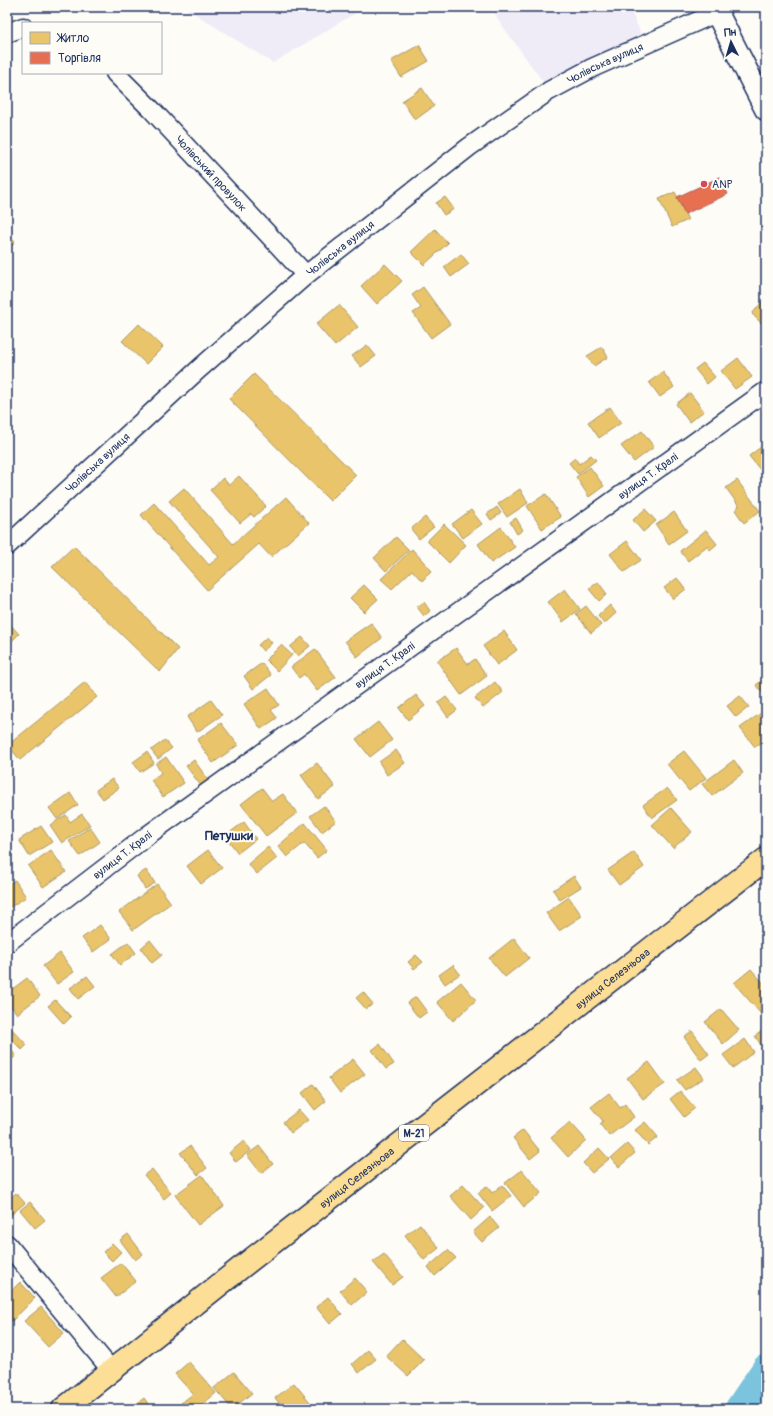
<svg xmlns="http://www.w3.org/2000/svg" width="773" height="1416" viewBox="0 0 773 1416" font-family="Pangolin,sans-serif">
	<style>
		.built { fill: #efebf7 }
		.homes { fill: #e9c46a; stroke: #ab9766 }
		.shops { fill: #e76f51; stroke: #aa5c55 }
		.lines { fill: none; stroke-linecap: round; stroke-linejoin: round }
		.river { stroke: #7cc4dd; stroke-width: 29 }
		.minor-casing { stroke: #1b2f5e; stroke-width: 21 }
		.secondary-casing { stroke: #1b2f5e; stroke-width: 25 }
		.trunk-casing { stroke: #1b2f5e; stroke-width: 25 }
		.minor { stroke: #fdfcf7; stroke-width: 18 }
		.secondary { stroke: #fdfcf7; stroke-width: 22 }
		.trunk { stroke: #fdde96; stroke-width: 22 }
		.poi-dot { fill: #d1495b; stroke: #fdfcf7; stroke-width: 1.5 }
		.labels { text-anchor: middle; stroke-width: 4; stroke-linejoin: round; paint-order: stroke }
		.shield { fill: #fdfcf7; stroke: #5f6c8c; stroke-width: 1 }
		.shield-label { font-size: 10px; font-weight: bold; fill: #1b2f5e }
		.street-label { font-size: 11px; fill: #1b2f5e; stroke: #fdfcf7 }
		.poi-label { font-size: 11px; fill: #1b2f5e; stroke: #fdfcf7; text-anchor: start }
		.quarter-label { font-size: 13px; font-weight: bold; fill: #1b2f5e; stroke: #fdfcf7 }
	</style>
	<rect width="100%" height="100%" fill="#fdfcf7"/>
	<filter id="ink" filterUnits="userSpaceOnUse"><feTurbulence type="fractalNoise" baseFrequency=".025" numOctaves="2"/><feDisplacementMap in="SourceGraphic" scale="8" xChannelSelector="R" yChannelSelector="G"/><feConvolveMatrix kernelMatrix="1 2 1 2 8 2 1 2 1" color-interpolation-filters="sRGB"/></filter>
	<g filter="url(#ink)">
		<path class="built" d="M184 7H365L273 63Z
			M492 7H629L642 36 549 90 499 21Z"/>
		<path class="homes" d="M419 45 429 61 401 77 391 61Z
			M422 88 434 106 415 120 402 101Z
			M675 192 688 220 672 227 659 199Z
			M445 197 454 209 444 215 436 203Z
			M435 229 448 243 424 265 411 252Z
			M7 234 15 242 7 251Z
			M461 254 469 264 451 277 444 267Z
			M385 264 402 281 377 304 361 286Z
			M423 287 450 324 431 338 413 313 421 308 412 295Z
			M766 297V328L752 314Z
			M339 305 358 327 335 346 316 324Z
			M139 324 163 347 146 364 122 341Z
			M367 345 376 356 361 367 352 356Z
			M602 347 608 357 594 366 587 356Z
			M738 358 752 377 735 389 721 371Z
			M703 363 715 377 707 384 695 369Z
			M663 372 674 387 660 397 649 382Z
			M254 374 356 475 330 501 229 399Z
			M690 393 704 411 689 422 676 404Z
			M610 407 621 423 599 438 588 422Z
			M642 431 654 447 634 462 621 446Z
			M766 443V467L761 471 749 456Z
			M591 455 596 460 578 474 569 463 575 458 579 464Z
			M590 467 604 486 589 497 576 477Z
			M239 476 266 506 254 517 251 514 240 523 210 490 223 478 229 485Z
			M737 480 760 511 744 523 735 510 739 506 726 488Z
			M184 488 233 544 286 497 309 523 271 557 259 544 207 590 141 515 154 503 209 565 219 557 169 501Z
			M520 489 528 503 507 517 498 504Z
			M546 494 561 517 542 529 527 506Z
			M497 507 501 513 491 520 487 514Z
			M645 509 656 521 643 532 633 520Z
			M471 510 482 524 463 538 452 524Z
			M674 512 687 531 669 544 656 525Z
			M425 517 434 527 419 539 411 529Z
			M516 518 523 530 517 534 510 522Z
			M444 524 466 545 449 563 427 541Z
			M501 527 515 547 491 563 478 544Z
			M706 530 717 544 710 550 707 546 688 561 680 551Z
			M396 537 409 550 386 571 374 558Z
			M627 541 641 560 624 572 610 554Z
			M74 546 178 649 160 672 52 567Z
			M412 549 432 571 422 581 412 570 392 589 381 579Z
			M677 578 686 589 673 599 664 588Z
			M598 582 607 594 599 601 589 589Z
			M364 585 378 599 364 612 350 598Z
			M565 589 580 609 563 622 548 602Z
			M424 602 430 611 424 616 417 607Z
			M610 605 616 613 604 624 598 616Z
			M586 606 601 625 591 633 576 614Z
			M7 621 19 634 7 646Z
			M371 623 382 638 357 657 345 641Z
			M504 631 517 650 497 665 483 646Z
			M267 637 272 643 263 651 258 645Z
			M302 637 310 646 298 656 290 647Z
			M281 645 292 655 277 671 266 660Z
			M456 648 468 664 475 659 487 676 461 695 437 661Z
			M315 649 336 677 317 691 304 674 299 678 291 667Z
			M262 663 271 675 253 689 244 676Z
			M764 679 766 682V697L756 685Z
			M85 682 97 697 20 760 8 745Z
			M495 682 503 692 483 708 475 698Z
			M268 688 279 705 271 710 277 718 261 729 244 704Z
			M416 695 425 706 408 720 399 708Z
			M740 696 749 707 736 717 727 706Z
			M446 697 457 710 448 717 438 703Z
			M211 700 222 715 197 732 187 717Z
			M761 713 766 719V739L755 747 740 728Z
			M378 722 392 740 370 757 356 739Z
			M221 723 238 745 213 763 197 740Z
			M165 740 172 748 158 759 151 750Z
			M396 750 405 763 387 775 379 762Z
			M684 751 706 778 689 791 667 764Z
			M147 752 154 763 140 772 133 762Z
			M166 757 184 783 163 797 151 780 161 773 156 764Z
			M194 760 209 781 201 786 186 766Z
			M734 760 743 773 712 796 702 784Z
			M317 763 335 787 318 799 301 775Z
			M112 779 119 788 103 799 96 790Z
			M262 788 272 801 283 794 297 813 266 836 241 804Z
			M667 788 677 800 652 818 643 805Z
			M70 793 78 805 57 819 49 808Z
			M324 806 336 821 322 832 310 816Z
			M671 808 692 832 673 848 652 825Z
			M82 814 90 825 62 843 50 825 66 815 70 822Z
			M244 822 256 839 238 853 225 836Z
			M305 823 327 850 317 858 304 843 287 857 278 846Z
			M41 826 52 842 29 856 19 840Z
			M90 827 100 842 80 856 69 841Z
			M268 847 277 858 257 874 248 864Z
			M51 850 66 872 43 887 28 866Z
			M208 850 222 868 201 884 187 866Z
			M634 852 644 867 619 885 608 870Z
			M146 870 155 883 145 889 137 876Z
			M574 876 581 887 560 900 553 890Z
			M15 880 26 897 7 909V885Z
			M157 884 171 903 133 930 119 912Z
			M569 897 582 916 559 931 546 913Z
			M100 925 111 939 93 952 82 938Z
			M514 938 529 958 505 977 489 958Z
			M150 940 162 955 152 963 141 948Z
			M128 942 136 953 120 965 112 954Z
			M60 953 74 972 57 984 43 966Z
			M416 955 423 962 414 969 408 962Z
			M453 965 460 974 445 984 439 975Z
			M751 969 766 986V1010L761 1014 734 983Z
			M87 976 95 986 78 999 70 988Z
			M27 978 40 996 17 1014 7 1001V993Z
			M461 982 476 1000 453 1021 437 1002Z
			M363 992 373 1004 366 1009 356 998Z
			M416 997 427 1012 419 1018 407 1003Z
			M55 1000 71 1017 64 1024 48 1006Z
			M721 1009 739 1030 723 1044 705 1022Z
			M9 1026 27 1045 22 1050 7 1035V1028Z
			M766 1028V1046L763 1048 755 1036Z
			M692 1031 709 1054 701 1060 684 1037Z
			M745 1039 754 1052 733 1068 723 1055Z
			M380 1044 394 1064 386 1069 372 1050Z
			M7 1045 16 1056 7 1063Z
			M353 1059 365 1074 340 1093 329 1078Z
			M649 1062 665 1084 643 1099 627 1078Z
			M696 1067 704 1078 685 1090 677 1080Z
			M313 1084 326 1101 315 1110 302 1093Z
			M680 1091 695 1108 684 1117 670 1099Z
			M609 1093 620 1108 625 1104 634 1117 609 1136 600 1124 603 1121 591 1107Z
			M299 1110 308 1120 291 1133 283 1122Z
			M570 1122 586 1140 568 1157 551 1138Z
			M645 1122 658 1137 648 1145 635 1130Z
			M523 1130 540 1151 530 1159 513 1138Z
			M244 1141 251 1150 236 1162 229 1153Z
			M627 1144 635 1153 619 1167 611 1158Z
			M190 1146 207 1168 198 1175 180 1153Z
			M259 1146 273 1164 261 1173 247 1155Z
			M599 1148 609 1159 592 1173 583 1163Z
			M152 1169 171 1193 164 1199 144 1175Z
			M522 1170 541 1193 524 1207 505 1183Z
			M202 1175 224 1206 198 1225 175 1195Z
			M463 1185 484 1208 471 1220 450 1196Z
			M502 1185 511 1196 492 1211 478 1193 487 1186 492 1193Z
			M16 1193 25 1203 7 1218V1201Z
			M30 1202 45 1220 35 1228 20 1210Z
			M490 1217 499 1228 482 1242 473 1232Z
			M420 1224 439 1248 424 1260 405 1235Z
			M128 1234 143 1254 135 1260 120 1240Z
			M112 1243 121 1252 112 1261 103 1252Z
			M448 1250 456 1258 435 1276 428 1267Z
			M384 1254 403 1277 392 1285 373 1262Z
			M121 1263 136 1281 116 1297 101 1278Z
			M355 1278 367 1292 352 1305 340 1291Z
			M20 1282 35 1298 12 1321 7 1315V1295Z
			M328 1297 342 1314 330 1324 316 1307Z
			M41 1307 64 1333 48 1347 24 1321Z
			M402 1339 424 1360 408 1376 386 1356Z
			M368 1350 376 1359 359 1373 352 1364Z
			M189 1362 216 1393 197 1409H186L181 1403 193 1394 175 1374Z
			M234 1372 252 1393 232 1409 214 1388Z
			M294 1383 310 1402 302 1409H284L275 1398Z
			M144 1398 152 1409H130Z"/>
		<path class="shops" d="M720 177 728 194 685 214 677 197Z"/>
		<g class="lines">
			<path class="river" d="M739 1409 766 1369"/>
			<defs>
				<g id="minor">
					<path d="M7 33 23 27"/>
					<path id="s1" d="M115 73 153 111 306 275"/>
					<path id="s2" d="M7 546 199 369 306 275 469 147 549 91 592 68 716 13"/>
					<path id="s3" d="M7 943 148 835 766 391"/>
					<path d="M7 1244 112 1371"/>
				</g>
				<path id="secondary" d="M714 7 766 109"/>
				<g id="trunk">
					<path id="s4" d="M63 1409 243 1266 766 859"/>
				</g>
			</defs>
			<use href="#minor" class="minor-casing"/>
			<use href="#secondary" class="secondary-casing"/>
			<use href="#trunk" class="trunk-casing"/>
			<use href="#minor" class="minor"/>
			<use href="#secondary" class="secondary"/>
			<use href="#trunk" class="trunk"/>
		</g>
	</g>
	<circle class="poi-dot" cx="704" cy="184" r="4"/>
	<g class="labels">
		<rect class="shield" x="399" y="1125" width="30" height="16" rx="3"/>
		<g class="shield-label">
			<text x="414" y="1137">М-21</text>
		</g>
		<g class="street-label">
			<text dy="4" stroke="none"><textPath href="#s2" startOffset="771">Чолівська вулиця</textPath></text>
			<text dy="4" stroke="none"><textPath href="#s1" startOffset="139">Чолівський провулок</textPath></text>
			<text dy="4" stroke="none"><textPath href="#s2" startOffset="447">Чолівська вулиця</textPath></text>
			<text dy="4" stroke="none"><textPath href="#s2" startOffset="123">Чолівська вулиця</textPath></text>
			<text dy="4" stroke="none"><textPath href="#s3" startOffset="793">вулиця Т. Кралі</textPath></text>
			<text dy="4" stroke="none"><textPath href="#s3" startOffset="469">вулиця Т. Кралі</textPath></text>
			<text dy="4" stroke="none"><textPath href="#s3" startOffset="145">вулиця Т. Кралі</textPath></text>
			<text dy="4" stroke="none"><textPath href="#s4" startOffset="698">вулиця Селезньова</textPath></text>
			<text dy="4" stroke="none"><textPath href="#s4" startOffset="374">вулиця Селезньова</textPath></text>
		</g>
		<g class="poi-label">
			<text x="712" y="188">ANP</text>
		</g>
		<g class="quarter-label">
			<text x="229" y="840">Петушки</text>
		</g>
	</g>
	<rect width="773" height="1416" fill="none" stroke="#fdfcf7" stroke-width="24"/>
	<rect x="12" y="12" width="749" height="1392" fill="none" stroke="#1b2f5e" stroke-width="1.5" filter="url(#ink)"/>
	<rect x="22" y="22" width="140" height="52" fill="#fdfcf7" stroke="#a3aaba"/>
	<rect x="30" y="32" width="20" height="12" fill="#e9c46a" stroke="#a3aaba"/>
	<text x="58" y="42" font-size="12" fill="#1b2f5e">Житло</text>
	<rect x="30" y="52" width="20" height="12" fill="#e76f51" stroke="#a3aaba"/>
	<text x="58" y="62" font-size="12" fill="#1b2f5e">Торгівля</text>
	<g transform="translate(731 42) rotate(355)" stroke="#fdfcf7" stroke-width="3" paint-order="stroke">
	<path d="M0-3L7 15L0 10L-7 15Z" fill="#1b2f5e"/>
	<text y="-6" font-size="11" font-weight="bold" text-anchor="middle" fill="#1b2f5e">Пн</text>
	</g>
</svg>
